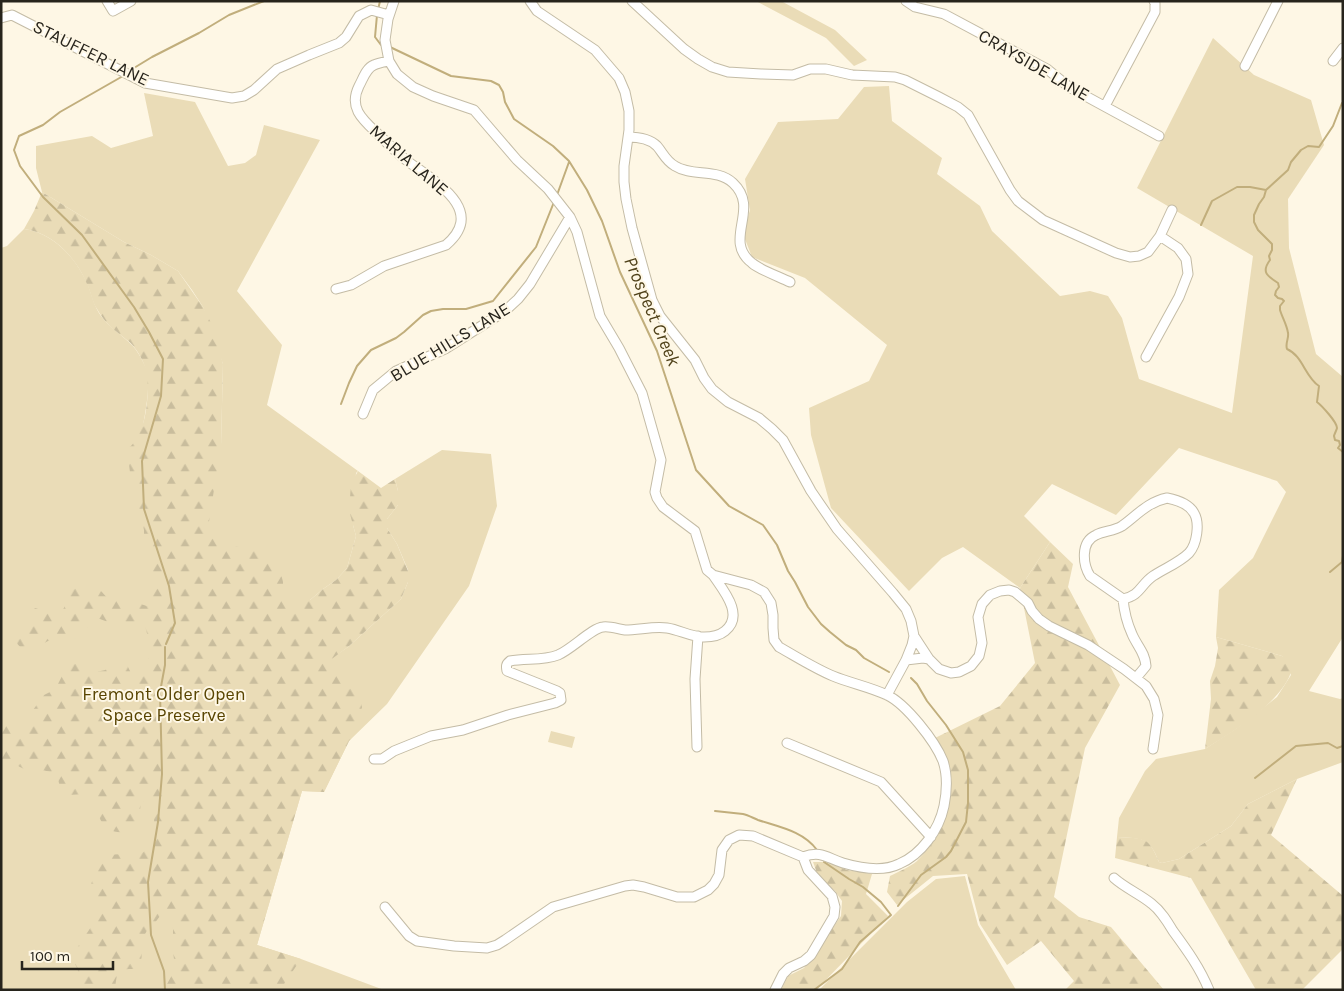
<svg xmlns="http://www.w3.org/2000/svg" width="1344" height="991" viewBox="0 0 1344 991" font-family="Karla,sans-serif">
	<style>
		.green { fill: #eadcb7 }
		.forest { fill: url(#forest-firs) }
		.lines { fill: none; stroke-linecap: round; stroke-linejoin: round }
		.stream { stroke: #c1ae7c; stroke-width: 2 }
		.minor-casing { stroke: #c4bca6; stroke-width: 11 }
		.minor { stroke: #fff; stroke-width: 9 }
		.labels { text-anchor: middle; stroke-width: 4; stroke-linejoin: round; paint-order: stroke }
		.street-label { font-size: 18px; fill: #27241c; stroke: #fef7e5 }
		.park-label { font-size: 18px; fill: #584401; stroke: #fef7e5 }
		.water-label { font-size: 19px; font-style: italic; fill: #4f4119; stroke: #fef7e5 }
	</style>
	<defs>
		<pattern id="forest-firs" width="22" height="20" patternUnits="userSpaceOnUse" patternTransform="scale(1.25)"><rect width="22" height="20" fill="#eadcb7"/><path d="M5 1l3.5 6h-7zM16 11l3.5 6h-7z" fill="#c9bd9d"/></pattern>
	</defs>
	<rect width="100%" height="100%" fill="#fef7e5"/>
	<path class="green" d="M756 1H781L835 30 867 60 854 66 826 38Z
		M1213 38 1254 75 1311 100 1324 145 1288 199 1289 248 1316 354 1343 377V637L1309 691 1340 699 1343 698V762L1297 779 1248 804 1231 826 1179 859 1162 863 1159 862C1149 836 1142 839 1117 837L1119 818 1145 771 1156 759 1205 749 1237 728 1277 697 1291 675 1282 656 1216 637 1219 590 1253 558 1286 492 1277 481 1179 448 1116 515 1052 484 1024 516 1050 542 1020 588 963 547 942 558 909 591 831 508 811 435 809 408 869 381 887 345 805 278 752 257 743 234 750 210 745 179 778 122 838 119 864 87 889 86 892 121 942 158 937 174 980 206 992 231 1060 296 1090 291 1108 296 1122 318 1139 379 1232 413 1253 256 1137 188Z
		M144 93 195 102 228 166 245 163 256 155 264 125 320 140 237 291 282 345 267 405 358 471 356 473 353 525 356 536 347 568 336 580 323 589 310 600 335 656 348 647 401 599 408 582V570L397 544 387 528V519L398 505V491L395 479 442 450 491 454 497 506 469 586 387 704 349 741 324 792 302 791 257 945 301 959 384 990H1V248L7 246 24 229C54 233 76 258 88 285 92 296 94 306 101 316 110 328 122 335 132 345 137 350 143 361 146 368 151 382 146 410 143 425L221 445 223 364 203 307 192 290 178 271 151 255 124 242 42 192 36 168V146L92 136 111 148 153 136Z
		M551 731 575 737 572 748 548 742Z
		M965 876 978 925 1016 990H819L907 902 936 879Z"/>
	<path class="forest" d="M42 192 124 242 151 255 178 271 203 307 214 329 223 364 221 445 208 528 211 534 234 546 258 551 264 556 268 563 281 573 283 582V601L289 603H293L310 600 323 589 336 580 347 568 356 536 350 514V498L351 484 358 471 381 488 395 479 398 491V505L387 519V528L397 544 408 571V582L401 599 348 647 329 661 328 668 352 681 359 693 362 707 356 732 349 741 324 792 302 791 257 945 301 959 280 990H164L173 972 175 966 173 952V929L172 920 168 915H161C158 918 156 922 153 925 150 928 147 930 145 934 139 945 146 960 136 969 116 968 117 973 115 990H80C81 980 79 969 73 961L77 948 93 924 95 919V912L89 892 98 860 105 855 142 853 147 849 154 823V804L151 801 146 799 141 803 138 824 135 830C105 838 99 823 94 798L86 794 67 795 61 790 57 776C48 770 40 768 30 772L16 765 10 767 1 779V724L4 723 9 727 18 730 28 722 33 710 44 695 52 691 57 686 67 666 74 663C94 673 99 675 119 663L127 665 130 671 131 679 134 681C153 668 151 646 145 626 136 623 132 627 124 628L100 619H93L84 632 78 638 65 641H48L30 651 21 648 14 640 17 632 25 627 30 614 35 608 53 613H61L65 606 63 595C66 592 68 588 72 586 76 584 96 587 100 590 106 596 105 597 113 601 116 600 118 598 121 597 125 597 142 605 147 606L150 602 149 597 154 587 153 571 144 537V530L140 513 131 480 127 449C130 447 133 444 135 441 147 425 150 390 146 371 145 364 139 353 134 347 130 341 122 337 117 332 109 326 102 318 97 309 92 302 91 292 87 284 76 258 54 233 24 229L34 211Z
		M1050 542 1073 564 1068 587 1120 685 1085 748 1054 897 1079 917 1111 927 1164 990H1065L1074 981 1041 941 1007 965 980 924 967 874 933 876 897 905 887 892 890 876C898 872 910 867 917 861 942 836 960 793 947 758 944 751 939 744 935 738L1000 706 1035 663 1020 588Z
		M1216 637 1282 656 1292 668C1286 700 1231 733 1205 749L1211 699 1210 681 1215 666 1218 648Z
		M1297 779 1271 835 1342 895 1343 949 1302 990H1256L1191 878 1115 858 1117 837C1144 839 1148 835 1159 862L1162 863 1179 859 1231 826 1248 804Z
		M813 862H829L847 870 872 874 866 894 888 916 816 990H781L788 976 804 968 820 946 841 916 842 901 835 891 818 876Z"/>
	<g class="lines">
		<path class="stream" d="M378 10 380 1
			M377 15 375 37 381 45H383
			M390 47 451 76 491 81 499 85 503 92 505 102 514 119 553 146 569 161 587 190 602 221 620 272 657 351 696 470 729 506 763 525 777 545 788 571 795 582 808 607 821 624 830 632 846 645 856 650 864 658 889 672
			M129 71 152 57 199 33 229 15 264 1
			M123 76 60 112 43 125 19 136 14 150 20 166 43 197 82 235 134 307 149 332 163 359 161 396 142 461 144 509 169 586 175 623 166 644
			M1342 103 1333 126 1319 147 1308 146 1301 150 1291 162 1288 170 1266 190 1264 197 1259 204 1254 215V222L1258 230 1272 244V250L1269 256 1270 260C1261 272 1267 276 1278 283L1279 287 1276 291 1275 295 1278 298 1282 299 1284 301 1280 306V310C1282 317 1287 325 1288 333 1289 339 1285 343 1287 349 1303 356 1305 377 1319 386L1317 402C1322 406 1337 422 1337 428 1337 429 1334 435 1334 436L1335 440 1339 441 1340 445 1338 448 1343 452
			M557 195 569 162
			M1201 225 1212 201 1237 187H1250L1266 190
			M341 404 349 383 357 366 371 350 396 338 404 332 423 315 431 311 443 309H466L493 301 536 247 554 202
			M1330 572 1342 562 1343 556
			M1255 778 1296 746 1328 743 1337 748 1343 746
			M715 811C724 812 734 813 743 814 748 815 753 818 758 820 779 827 803 831 817 850
			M898 906 921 875 946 857 951 851 966 822 968 803V770L963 752 946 725 927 701 917 684 911 678
			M165 990 164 971 151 935 148 882 158 822 162 774 160 692 165 665V647
			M814 990 842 969 860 942 891 915 881 902 863 887 849 879 824 862"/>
		<defs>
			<path id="minor" d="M107 1 113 11 131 1
				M394 1 388 19 385 40 389 61 397 74 413 87 433 96 474 110 517 160 548 189 570 217 577 232 600 316 619 348 642 393 661 460 655 492 657 498 663 507 695 531 707 570 713 575 751 585 764 592 771 603 773 615V628L774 640 779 647C797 657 814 668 833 676 850 683 870 687 887 695 906 704 935 741 943 761 948 776 947 791 944 806 939 830 921 855 899 864 883 872 860 868 843 863 827 858 821 850 803 857
				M530 1 537 11 595 50 619 78 625 92 629 111V130L624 166V182L626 199 632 228 652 300 660 316 695 360 704 378 712 389 728 402 759 418 772 429 783 440 811 491 837 529 893 593 906 609 911 621 914 636 912 645 906 660 887 695
				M632 1 684 49 698 59 712 67 728 72 761 74 793 75 810 69H826L852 75 895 77 905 80 939 97 958 107 968 115 1010 190 1018 201 1043 220 1116 253 1130 257 1139 256 1148 252 1160 236 1172 210
				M906 1 915 7 944 14 1047 69 1069 87 1159 136
				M1 18 12 15 145 83 232 98 244 96 254 90 277 69 309 55 339 43 346 37 359 16 371 10 389 15
				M1333 61 1343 48
				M1245 66 1278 1
				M1105 106 1155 12V3L1154 1
				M628 137C638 137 650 139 657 146 663 153 666 161 675 166 692 177 717 168 733 183 761 209 722 240 752 263 760 270 780 277 790 282
				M336 289 351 285 384 266 446 245C488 209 432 180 406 160 396 152 387 143 378 134 363 120 348 108 359 86 363 79 366 68 374 65 378 63 384 62 389 61
				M1146 357 1179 297 1188 274 1186 259 1178 248 1160 236
				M363 414 373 390 396 371 445 349 505 311 518 299 530 284 570 217
				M1167 498C1177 500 1189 504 1194 513 1200 523 1197 544 1189 553 1179 563 1165 568 1153 576 1140 585 1141 595 1123 599L1090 576C1083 565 1080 542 1096 535 1104 531 1114 531 1122 526 1137 515 1148 502 1167 498Z
				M1123 599C1124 610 1127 623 1132 634 1137 646 1145 652 1146 666L1136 678
				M914 636 929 659
				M906 660 923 658 929 659 939 669 951 673 959 672 971 666 979 656 982 643 978 617 982 604 990 595 1000 591 1009 590 1015 592 1028 603 1032 611 1039 619 1049 626 1088 645 1124 669 1146 686 1154 699 1158 715 1153 749
				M787 743 881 782 931 837
				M697 747 695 679 698 636
				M374 759H382L394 751 431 736 463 730 508 715 555 703 561 700 560 693 557 691 507 671C506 666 506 664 510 661 526 658 543 661 558 655 572 649 592 628 603 627 610 626 618 629 625 630 639 630 654 626 667 628 680 630 691 637 704 637 712 637 719 636 725 631 745 615 723 590 713 575
				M1114 878C1125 888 1140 894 1152 904 1161 911 1167 921 1173 931 1187 950 1200 968 1209 990
				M385 907 409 936 417 941 454 946 487 948 497 945 505 940 553 907 625 886 633 885 644 887 677 897H694L708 890 714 884 719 875 722 850 729 840 739 835 753 836 803 857
				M775 990 783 974 789 968 804 961 811 955 834 916 835 907 832 896 808 870 803 857"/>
		</defs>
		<use href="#minor" class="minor-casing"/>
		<use href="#minor" class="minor"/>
	</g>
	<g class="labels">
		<g class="street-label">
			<text transform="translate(91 53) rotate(26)" y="6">STAUFFER LANE</text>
			<text transform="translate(1034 65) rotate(30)" y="6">CRAYSIDE LANE</text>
			<text transform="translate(409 160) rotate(41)" y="6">MARIA LANE</text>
			<text transform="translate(450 342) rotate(-31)" y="6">BLUE HILLS LANE</text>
		</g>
		<g class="park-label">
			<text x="164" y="700">Fremont Older Open<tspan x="164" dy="21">Space Preserve</tspan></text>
		</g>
		<g class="water-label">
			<text transform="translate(653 311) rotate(67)" y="7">Prospect Creek</text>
		</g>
	</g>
	<rect width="1344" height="991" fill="none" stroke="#27241c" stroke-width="5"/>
	<path d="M22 961v8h91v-8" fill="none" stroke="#27241c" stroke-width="2.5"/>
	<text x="30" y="961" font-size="15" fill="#27241c" stroke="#fef7e5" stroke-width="4" paint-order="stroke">100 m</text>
</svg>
